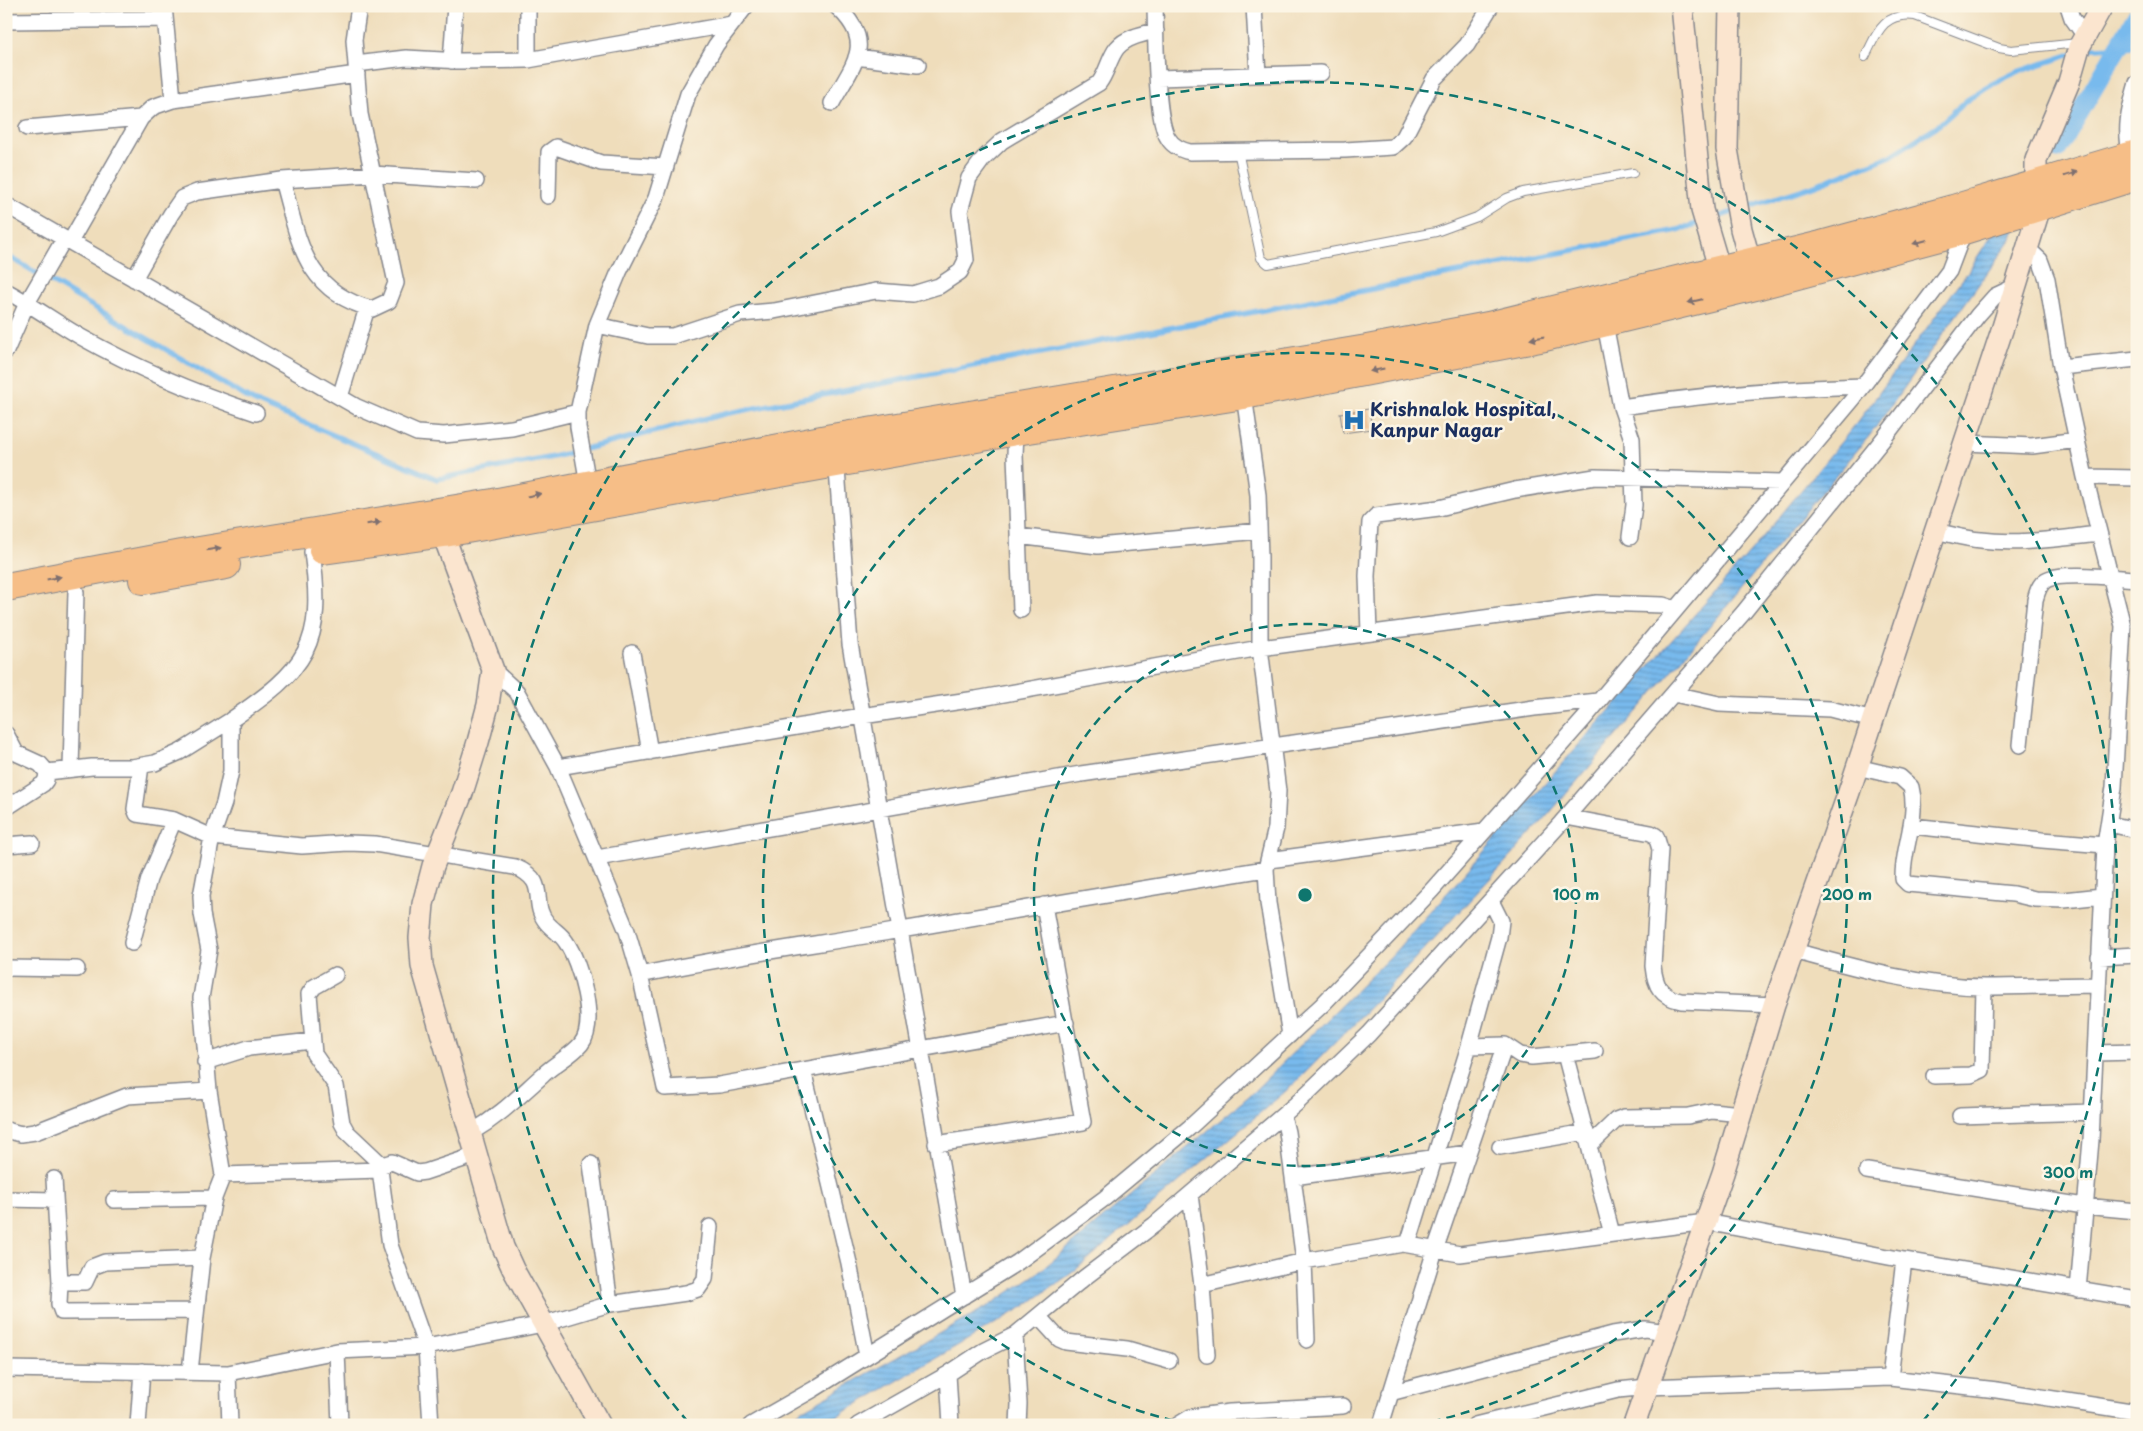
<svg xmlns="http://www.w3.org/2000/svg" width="2143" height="1431" viewBox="0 0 2143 1431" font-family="'Playpen Sans',sans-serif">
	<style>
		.water { fill: url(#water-rules); stroke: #4a74a6 }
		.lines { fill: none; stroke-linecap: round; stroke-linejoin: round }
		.stream { stroke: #78baed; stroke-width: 5.5 }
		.canal { stroke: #78baed; stroke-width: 19 }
		.building { fill: #eeb47e }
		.lane-casing { stroke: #85868c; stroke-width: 10 }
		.street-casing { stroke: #85868c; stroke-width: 18 }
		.secondary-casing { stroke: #85868c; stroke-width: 24 }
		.highway-casing { stroke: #85868c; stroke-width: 30 }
		.lane { stroke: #fff; stroke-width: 8 }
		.street { stroke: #fff; stroke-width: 15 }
		.secondary { stroke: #fbe5cf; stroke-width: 21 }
		.highway { stroke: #f6be87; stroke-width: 28 }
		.oneway { fill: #7e6f70 }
		.ring { fill: none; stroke: #0f766e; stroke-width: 2.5; stroke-dasharray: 9 6 }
		.labels { text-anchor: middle; stroke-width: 5; stroke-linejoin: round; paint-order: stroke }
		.poi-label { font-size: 18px; font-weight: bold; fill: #1b2f5e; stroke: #fcf5e5; text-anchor: start }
		.centre { fill: #0f766e; stroke: #fcf5e5; stroke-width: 2.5 }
		.ring-label { font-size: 15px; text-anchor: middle; font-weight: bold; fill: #0f766e; stroke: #fcf5e5; stroke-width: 5; stroke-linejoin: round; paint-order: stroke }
	</style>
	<defs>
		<pattern id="water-rules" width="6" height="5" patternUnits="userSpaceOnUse" patternTransform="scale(1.25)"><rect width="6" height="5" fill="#78baed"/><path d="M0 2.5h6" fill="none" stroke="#6298c3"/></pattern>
	</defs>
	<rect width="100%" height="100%" fill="#fcf5e5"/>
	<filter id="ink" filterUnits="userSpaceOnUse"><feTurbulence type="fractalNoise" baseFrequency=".02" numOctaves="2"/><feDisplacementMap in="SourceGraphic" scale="10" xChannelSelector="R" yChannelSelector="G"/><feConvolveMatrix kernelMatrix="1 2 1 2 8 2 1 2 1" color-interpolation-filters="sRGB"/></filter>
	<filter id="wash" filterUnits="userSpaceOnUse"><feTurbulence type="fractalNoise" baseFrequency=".0096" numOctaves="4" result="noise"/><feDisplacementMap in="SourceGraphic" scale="20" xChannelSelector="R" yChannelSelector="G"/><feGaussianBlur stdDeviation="1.12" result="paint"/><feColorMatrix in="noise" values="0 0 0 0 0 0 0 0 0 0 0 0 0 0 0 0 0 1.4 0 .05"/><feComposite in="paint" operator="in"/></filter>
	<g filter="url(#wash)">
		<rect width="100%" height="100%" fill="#efddbb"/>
		<path class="water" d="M2015 226 2010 241 1870 435 1690 650 1535 830 1379 998 1294 1084 1073 1272 1025 1306 822 1425H776L990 1305 1039 1272 1248 1097 1392 955 1753 549 1860 419 1965 276 1995 230Z"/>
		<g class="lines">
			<path class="stream" d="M2083 51 2094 48 2137 46
				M1742 209 1810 187 1891 156 1940 124 1967 100 1988 86 2017 72 2072 54
				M6 255 253 401 437 479 553 457 724 414 1678 230 1733 212"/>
			<path class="canal" d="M2058 149 2137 15"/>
		</g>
		<g id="blocks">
			<path class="building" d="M1369 409 1372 429 1343 433 1340 413Z"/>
		</g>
	</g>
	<g filter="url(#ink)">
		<use href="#blocks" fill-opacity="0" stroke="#85868c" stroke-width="1"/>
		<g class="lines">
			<defs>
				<path id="lane" d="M1865 57C1877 33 1883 12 1915 16L1999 48 2011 50 2078 43
					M1238 151 1261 258 1268 264 1436 232 1477 217 1507 198 1523 192 1633 173"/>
				<path id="street" d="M164 6 173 100
					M1155 6C1156 33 1155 119 1168 138 1173 147 1181 150 1190 152L1345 150 1393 147 1404 137 1434 79 1467 45 1491 6
					M1254 6 1258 75
					M2068 6 2072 18 2085 36
					M6 21 165 19
					M856 57 918 65
					M528 60V6
					M451 61 455 6
					M356 64 406 58 461 61 528 60 732 24
					M1158 78 1321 73
					M832 103C853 64 877 43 836 6
					M27 128 141 118
					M2131 157C2124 127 2129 111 2137 83
					M282 180C299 239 303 291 372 309L389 301 396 283 360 114 354 40 359 6
					M548 196 549 152 556 147 601 163 666 167
					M6 205 357 407 417 433 444 435 512 428 578 412
					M70 242 141 118 153 107 173 100 357 74
					M2028 249 2040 260 2047 279 2061 367 2085 477 2123 626 2114 787 2105 845 2091 1140 2078 1290
					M134 279 171 214 182 198 197 192 282 180 373 174 476 181
					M6 291C32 305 55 322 81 337 136 368 196 393 256 413
					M1605 324 1621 407 1632 439 1634 505 1630 537
					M597 325 648 336H673L740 314 774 311 876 291 913 294 939 286 960 272 966 260 960 211 969 178 983 159 1002 141 1099 83C1107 73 1109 58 1117 48 1126 37 1143 34 1156 31
					M6 351 27 303 64 239
					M2061 367 2137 359
					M1244 395 1258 495 1260 557V648L1278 791 1276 828 1266 869 1268 903 1290 1035
					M340 397 367 308
					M1621 407C1701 395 1781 388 1863 386
					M1016 431 1015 455 1021 610
					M1965 443 2032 446 2077 440
					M836 456 850 644 964 1296
					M2085 477 2137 478
					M588 484 578 427V412L597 325 619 272 656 198 688 94 716 45 746 6
					M1935 531C1950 534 1965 539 1981 540 2020 545 2060 538 2099 534
					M1018 536 1098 546 1259 531
					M1369 633 1367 576 1370 522 1376 516 1439 508 1515 490 1595 477 1782 482
					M632 653 650 752
					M493 670 517 692 558 767 627 931 640 975 665 1088 719 1085 1066 1023
					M1674 694 1719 704 1830 709 1873 720
					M6 734 16 753 40 764 47 772 46 780 43 784 6 808
					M2020 745 2035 600C2037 593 2039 584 2046 580 2061 571 2117 578 2137 579
					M141 766 135 809 137 814 174 820 212 837 302 846 348 843 375 844 515 867C551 882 529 902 547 923 553 930 561 934 566 942 580 962 598 1023 581 1044 571 1056 554 1064 543 1075 518 1097 501 1115 472 1132
					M558 767 862 716 976 699 1260 648 1597 603 1663 605 1676 609
					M1857 767 1900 777 1911 787C1919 818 1902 848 1903 879L1908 884 2013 894 2035 899 2064 900 2102 896
					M71 768 76 592
					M47 772 92 767H132L155 763 180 752 231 720
					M1566 817 1651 833 1656 836 1660 849 1653 966C1655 986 1661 997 1681 1001L1774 1005
					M2109 824 2137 830
					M1912 826 2042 840 2105 845
					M6 845 32 843
					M597 858 1081 774 1534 708 1598 701
					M1269 860 1484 831
					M132 943 149 879 174 820
					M1794 951C1856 968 1919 986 1984 987 2021 987 2060 985 2098 985
					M2099 957 2137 955
					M6 968 77 969
					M335 975 314 987 309 994 314 1054 336 1086 342 1123 347 1132 382 1165
					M640 975C726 956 814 945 901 930 1023 909 1144 888 1266 869
					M1469 1046 1505 1045 1520 1055 1532 1057 1595 1051
					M2095 1053 2137 1052
					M1565 1054 1612 1234
					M205 1062 249 1048 312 1041
					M803 1070 849 1263 867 1356
					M1934 1076 1971 1075 1982 1070 1984 987
					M1283 1116 1287 1132 1304 1261 1307 1340
					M1960 1116 2093 1112
					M6 1130 21 1134 35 1132 127 1096 209 1091
					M936 1144 1083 1122 1044 905
					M1590 1145 1616 1120 1624 1117 1688 1116 1712 1111 1741 1114
					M1500 1147 1586 1132
					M591 1164 610 1304
					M1867 1171 2084 1206 2137 1211
					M223 1175 380 1170
					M1293 1177 1468 1153
					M54 1179 60 1282 59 1304 62 1312 195 1311
					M1190 1195 1202 1285 1207 1355
					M6 1199 55 1200
					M114 1200 214 1198
					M1408 1244 1469 1046 1499 937 1501 921 1491 901
					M60 1282H85L92 1267 105 1262 202 1258
					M1202 1285 1304 1261 1403 1244 1460 1254 1706 1222 1904 1260 2137 1299
					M1038 1316 1059 1339 1066 1342 1127 1349 1169 1361
					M1015 1335 1019 1404 1018 1425
					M337 1351 340 1425
					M6 1369 228 1373 337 1351 426 1347 543 1324 610 1304 686 1293 698 1289 705 1279 710 1227
					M190 1372 202 1258 214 1198 223 1175 209 1091 202 1011 201 998 209 950 202 914 201 896 212 837 224 803 231 771V720C307 668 325 646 312 552
					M228 1373 230 1425
					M948 1374 951 1425
					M1890 1378 1904 1260
					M1390 1393 1613 1334 1645 1329 1667 1332
					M138 1425 142 1371
					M431 1425 426 1347 390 1245 380 1170 382 1165 392 1162 417 1173 425 1172 476 1155
					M751 1425 814 1389 1018 1262 1105 1198 1189 1128 1322 1005 1432 890 1583 720 1853 399 1949 271 1960 242 1958 232
					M858 1425 948 1374 983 1351 1015 1335 1084 1278 1154 1225 1296 1104 1369 1034 1561 823 1744 612 1884 438 1978 315 1995 296 2016 286
					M1178 1425 1191 1417 1230 1412 1343 1406
					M1381 1425 1435 1250 1505 1045
					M1475 1425 1618 1390 1648 1387 1890 1378 1997 1390 2137 1412"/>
				<path id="secondary" d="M1682 6 1702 210 1724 284
					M1730 6 1727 149 1741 229 1754 276
					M438 520 493 670 488 705 478 742 462 793 433 866 423 904 420 938 422 966 503 1247 513 1269 600 1425
					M1634 1425 1723 1173 1774 1005 1849 792 2003 327 2040 207 2036 185V160L2069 82 2079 47 2102 6"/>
				<path id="highway" d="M323 550 444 533 1016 431 1244 395 1545 337 1756 286 1958 232 2137 176
					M143 580 226 565
					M6 587 181 554 493 503 832 438 1367 349 1488 326 1821 245 1953 209 2137 154"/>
			</defs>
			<use href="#lane" class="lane-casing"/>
			<use href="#street" class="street-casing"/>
			<use href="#secondary" class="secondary-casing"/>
			<use href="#highway" class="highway-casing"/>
			<use href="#lane" class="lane"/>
			<use href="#street" class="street"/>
			<use href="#secondary" class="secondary"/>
			<use href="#highway" class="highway"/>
		</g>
		<defs><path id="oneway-solid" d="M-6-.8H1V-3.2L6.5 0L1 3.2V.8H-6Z" transform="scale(1.25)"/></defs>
		<g class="oneway">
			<use href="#oneway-solid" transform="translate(2071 174) rotate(-17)"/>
			<use href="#oneway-solid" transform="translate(1920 242) rotate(165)"/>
			<use href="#oneway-solid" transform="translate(1695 301) rotate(166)"/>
			<use href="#oneway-solid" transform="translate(1537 338) rotate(169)"/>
			<use href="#oneway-solid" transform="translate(1377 370) rotate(169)"/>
			<use href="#oneway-solid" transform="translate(534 495) rotate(-12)"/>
			<use href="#oneway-solid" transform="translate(374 523) rotate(-9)"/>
			<use href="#oneway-solid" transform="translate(214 549) rotate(-9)"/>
			<use href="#oneway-solid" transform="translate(54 578) rotate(-11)"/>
		</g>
	</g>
	<g class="ring">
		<circle cx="1305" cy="895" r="271"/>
		<path d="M1188 1424A542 542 0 1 1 1422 1424"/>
		<path d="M688 1422A812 812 0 1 1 1922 1422"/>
	</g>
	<defs>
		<symbol id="hospital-bare" viewBox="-9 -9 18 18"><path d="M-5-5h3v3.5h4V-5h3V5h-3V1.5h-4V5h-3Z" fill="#1f6fb2" stroke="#fcf5e5" stroke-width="2.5" paint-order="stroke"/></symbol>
	</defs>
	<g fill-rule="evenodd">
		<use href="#hospital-bare" x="1338" y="404" width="32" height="32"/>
	</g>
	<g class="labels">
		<g class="poi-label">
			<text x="1370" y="416">Krishnalok Hospital,<tspan x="1370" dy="21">Kanpur Nagar</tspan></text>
		</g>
	</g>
	<circle cx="1305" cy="895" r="8" class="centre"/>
	<g class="ring-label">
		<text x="1576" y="900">100 m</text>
		<text x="1847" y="900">200 m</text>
		<text x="2068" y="1178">300 m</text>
	</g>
	<rect width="2143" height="1431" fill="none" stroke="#fcf5e5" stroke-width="25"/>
</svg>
